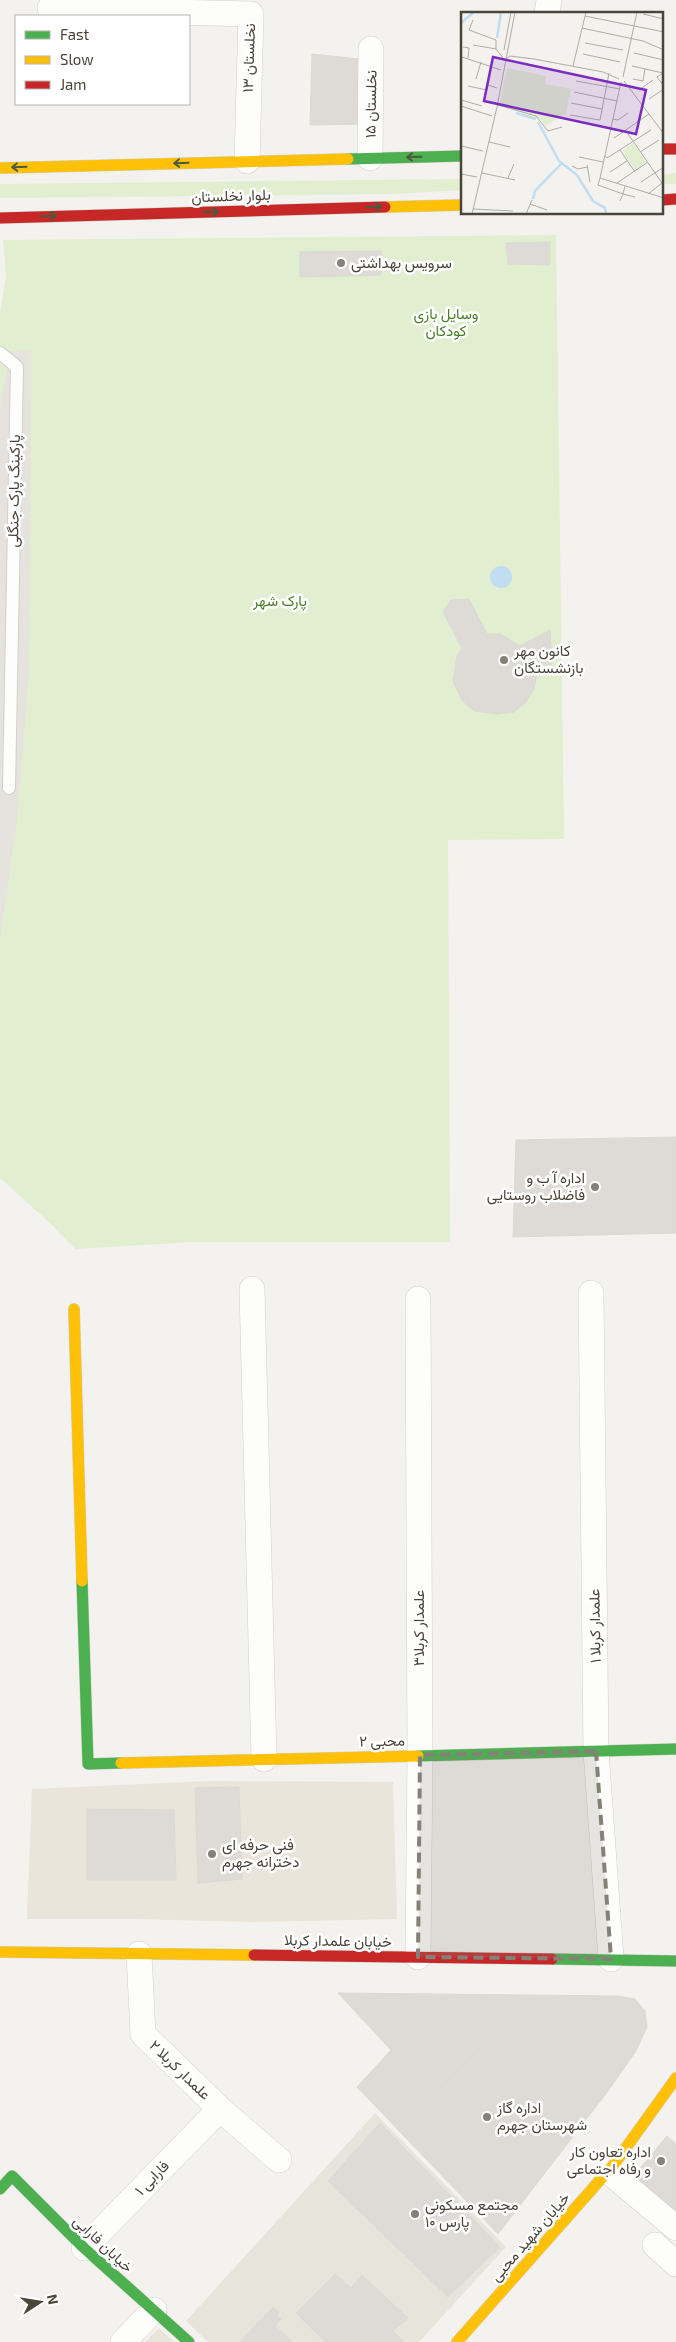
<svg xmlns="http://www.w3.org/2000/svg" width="676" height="2342" viewBox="0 0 676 2342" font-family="'Exo 2',Vazirmatn,sans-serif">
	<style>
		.residential { fill: #e7e4dc }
		.education { fill: #eae5da }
		.green { fill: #e1eecf }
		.parking { fill: #e6e3df }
		.water { fill: #c0ddf1 }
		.building { fill: #dedbd6; stroke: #dcd9d4 }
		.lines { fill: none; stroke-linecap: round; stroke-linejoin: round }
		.lane-casing { stroke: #d2d0cb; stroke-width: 14 }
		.street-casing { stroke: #d2d0cb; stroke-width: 26 }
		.fast-casing { stroke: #d3cfc5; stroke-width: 12 }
		.slow-casing { stroke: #d3cfc5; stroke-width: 12 }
		.jam-casing { stroke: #d3cfc5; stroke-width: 12 }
		.lane { stroke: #fdfdfc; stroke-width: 12 }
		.street { stroke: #fdfdfc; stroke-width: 25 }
		.fast { stroke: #4caf50; stroke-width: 11 }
		.slow { stroke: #ffc107; stroke-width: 11 }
		.jam { stroke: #c62828; stroke-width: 11 }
		.oneway { stroke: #4b593e }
		.marked { fill: #868178; fill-opacity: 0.2; stroke: #868178; stroke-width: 4; stroke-dasharray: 10 6; stroke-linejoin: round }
		.poi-dot { fill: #868178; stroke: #fff; stroke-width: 2 }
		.labels { text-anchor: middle; stroke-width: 5; stroke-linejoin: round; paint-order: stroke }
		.street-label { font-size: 15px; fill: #4b4439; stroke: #fff }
		.poi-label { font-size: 15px; fill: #4b4439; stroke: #fff; text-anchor: start }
		.park-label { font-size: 15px; fill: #4a7f2a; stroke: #fff }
		.inset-river { fill: none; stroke: #c0ddf1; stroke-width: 2.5 }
		.inset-road { fill: none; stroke: #b0aca6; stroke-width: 1 }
		.view { fill: #7b2cbf; fill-opacity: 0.15; stroke: #7b2cbf; stroke-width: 2.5 }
		.inset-edge { fill: none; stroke: #4b4439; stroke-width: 2.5 }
	</style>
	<rect width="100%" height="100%" fill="#f4f2ee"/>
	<path class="residential" d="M375 2113 506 2247 419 2342H208L186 2321Z
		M159 2328 174 2342H145Z"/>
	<path class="education" d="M209 1781 393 1782 397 1919 252 1922 136 1919H27L32 1789Z"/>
	<path class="green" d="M676 173V184H662V175Z
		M462 179V190L391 194 0 198V184Z
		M556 235 564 839 448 840 450 1242H193L75 1249 51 1224 0 1178V315L6 275 3 240Z"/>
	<path class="parking" d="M31 349 29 674 17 820 0 939V407L10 352Z"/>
	<path class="water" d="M490 577a11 11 0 1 1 22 0a11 11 0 1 1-22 0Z"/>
	<path class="building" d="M312 54 359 59 360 124 310 125Z
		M550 242V265L508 264 506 243Z
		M381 251V275L300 277V252Z
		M469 599 487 634H501L520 646 550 630 552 664 536 666 538 670 534 689 525 703 514 712 497 714 474 711 462 700 453 681 457 656 462 648 443 612 451 600Z
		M676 1137V1233L513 1237 516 1140Z
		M239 1787 242 1879 198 1883 195 1788Z
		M87 1809 174 1810 176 1880H87Z
		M338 1993 617 1996 635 1999 645 2011 647 2027 636 2051 608 2091 498 2234 357 2087 391 2050Z
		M489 2038 511 2058 499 2071 561 2130 528 2166 466 2108 457 2119 434 2095Z
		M380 2123 500 2247 448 2297 328 2181Z
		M667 2136 676 2144V2219L632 2178Z
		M335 2274 351 2288 362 2275 408 2318 393 2331 404 2342H325L296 2313Z
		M273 2307 279 2312 277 2316 281 2319 275 2326 292 2342H240Z"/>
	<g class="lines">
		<defs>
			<path id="lane" d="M0 353 17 367 9 788"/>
			<path id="street" d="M173 0 172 12 251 14 247 161
				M50 8 172 12
				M547 14 549 0
				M370 158 371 49
				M252 1289 264 1759
				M591 1293 596 1751 611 1959
				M418 1299 420 1755 418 1957
				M139 1954 143 2034 220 2109 279 2160
				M608 2171 676 2228
				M655 2245 676 2264
				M84 2248 220 2109
				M123 2342 154 2310"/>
			<path id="fast" d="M348 159 462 156
				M82 1581 88 1764 121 1763
				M418 1756 676 1749
				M552 1959 676 1961
				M0 2189 12 2176 84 2248 189 2342"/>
			<path id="slow" d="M0 168 348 159
				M385 207 462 205
				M74 1309 82 1581
				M121 1763 418 1756
				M0 1952 254 1955
				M457 2342 615 2163 676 2078"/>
			<path id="jam" d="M662 149H676
				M662 200 676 199
				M0 218 385 207
				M254 1955 552 1959"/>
		</defs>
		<use href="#lane" class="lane-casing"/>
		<use href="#street" class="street-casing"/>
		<use href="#fast" class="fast-casing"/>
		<use href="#slow" class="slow-casing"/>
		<use href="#jam" class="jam-casing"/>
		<use href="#lane" class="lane"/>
		<use href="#street" class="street"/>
		<use href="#fast" class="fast"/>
		<use href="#slow" class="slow"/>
		<use href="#jam" class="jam"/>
	</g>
	<defs><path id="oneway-shaft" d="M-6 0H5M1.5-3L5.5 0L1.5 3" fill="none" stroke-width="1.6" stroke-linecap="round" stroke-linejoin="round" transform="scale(1.25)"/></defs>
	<g class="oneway">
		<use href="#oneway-shaft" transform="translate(414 157) rotate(179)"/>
		<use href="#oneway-shaft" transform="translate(181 163) rotate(178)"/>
		<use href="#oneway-shaft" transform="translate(19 167) rotate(178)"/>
		<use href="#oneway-shaft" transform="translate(374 207) rotate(-2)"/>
		<use href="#oneway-shaft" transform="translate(211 212) rotate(-2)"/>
		<use href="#oneway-shaft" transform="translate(49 216) rotate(-2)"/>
	</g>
	<path class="marked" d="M596 1751 611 1959 418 1957 420 1755Z"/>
	<g class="poi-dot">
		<circle cx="341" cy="263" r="5"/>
		<circle cx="504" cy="660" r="5"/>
		<circle cx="595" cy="1187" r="5"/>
		<circle cx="212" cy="1854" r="5"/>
		<circle cx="487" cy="2117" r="5"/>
		<circle cx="661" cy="2161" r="5"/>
		<circle cx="415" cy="2214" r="5"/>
	</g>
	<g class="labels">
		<g class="street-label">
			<text transform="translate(249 58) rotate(-88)" y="5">نخلستان ۱۳</text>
			<text transform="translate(371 104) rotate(-89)" y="5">نخلستان ۱۵</text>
			<text transform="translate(231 196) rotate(-2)" y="5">بلوار نخلستان</text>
			<text transform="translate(14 491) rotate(-89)" y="5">پارکینگ پارک جنگلی</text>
			<text transform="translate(595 1626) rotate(-91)" y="5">علمدار کربلا ۱</text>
			<text transform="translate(419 1628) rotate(-90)" y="5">علمدار کربلا۳</text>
			<text transform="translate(382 1741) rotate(-1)" y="5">محبی ۲</text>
			<text transform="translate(338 1941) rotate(1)" y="5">خیابان علمدار کربلا</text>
			<text transform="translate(180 2070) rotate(44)" y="5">علمدار کربلا ۲</text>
			<text transform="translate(152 2178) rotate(-46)" y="5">فارابی ۱</text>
			<text transform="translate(530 2237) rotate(-49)" y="5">خیابان شهید محبی</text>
			<text transform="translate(103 2244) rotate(43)" y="5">خیابان فارابی</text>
		</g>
		<g class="poi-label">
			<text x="351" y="268">سرویس بهداشتی</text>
			<text x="514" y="656">کانون مهر<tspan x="514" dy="17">بازنشستگان</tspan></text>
			<text x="585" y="1183" text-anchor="end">اداره آ ب و<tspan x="585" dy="17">فاضلاب روستایی</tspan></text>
			<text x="222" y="1850">فنی حرفه ای<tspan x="222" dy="17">دخترانه جهرم</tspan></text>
			<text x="497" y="2113">اداره گاز<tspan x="497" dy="17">شهرستان جهرم</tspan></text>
			<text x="651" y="2157" text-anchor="end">اداره تعاون کار<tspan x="651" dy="17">و رفاه اجتماعی</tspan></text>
			<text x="425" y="2210">مجتمع مسکونی<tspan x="425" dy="17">پارس ۱۰</tspan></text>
		</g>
		<g class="park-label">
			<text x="446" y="319">وسایل بازی<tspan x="446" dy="17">کودکان</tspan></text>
			<text x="280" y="606">پارک شهر</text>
		</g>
	</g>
	<g transform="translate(461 12)">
		<rect width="202" height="202" fill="#f4f2ee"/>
		<path d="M46 56 85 64 84 72 110 77 105 102 84 114 79 107 38 93ZM172 131 185 150 174 158 161 139Z" fill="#e1eecf"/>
		<path class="inset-river" d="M0 11 13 0M36 26 40 0M55 101 75 107M77 110 98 149 116 163 132 189 144 196 145 202M72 187 74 179 100 152"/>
		<path class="inset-road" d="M182 2 203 7M124 4 203 20M12 8 8 18 35 28V37M121 16 182 29 203 38M0 31V54M124 31 162 38M12 33 35 37 42 46M2 35 8 36 7 46M43 38 50 0M173 41 203 48M122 42 159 50M1 45 40 58M45 47 49 44 73 47 142 60 158 67M112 54 125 0M171 54 202 61M202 61 196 65 203 74M162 65 176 0M15 67 20 50M172 67 182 69 184 57M115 69 159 77M163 69 203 122M160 70 139 166 203 186M7 74 26 78 27 73 36 76M178 78 192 68M113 80 156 89M188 87 203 77M0 88 21 94M110 91 141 97M37 93 75 104 87 119 101 115M0 94 31 104M109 103 139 108 148 61M152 107 157 108 167 101M165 119 201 171M153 126 188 102M28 130 49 135M0 134 22 139M159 138 174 160M179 140 198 128M144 144 146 146 190 118M118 145 142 150M126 153 129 170M111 154 117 157 126 155M149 160 166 149M21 161 54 168M0 162 16 165M47 166 53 152M139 166 137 173 162 182 164 174M180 170 203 155M156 171 187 150M187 182 201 171M159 189 162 182 174 185M69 192 86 198M12 197 52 199M11 202 36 95 54 0M65 202 71 188"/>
		<path class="view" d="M32 45 185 78 175 122 23 89Z"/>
		<rect width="202" height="202" class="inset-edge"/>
	</g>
	<rect x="15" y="15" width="175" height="90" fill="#ffffff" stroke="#b7b4b0"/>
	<rect x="25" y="31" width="25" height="8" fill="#4caf50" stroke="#b7b4b0"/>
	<text x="60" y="40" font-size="15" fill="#4b4439">Fast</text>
	<rect x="25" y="56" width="25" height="8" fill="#ffc107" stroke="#b7b4b0"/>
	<text x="60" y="65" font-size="15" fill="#4b4439">Slow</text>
	<rect x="25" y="81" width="25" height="8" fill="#c62828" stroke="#b7b4b0"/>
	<text x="60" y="90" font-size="15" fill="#4b4439">Jam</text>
	<g transform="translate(40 2302) rotate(78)" stroke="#ffffff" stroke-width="4" paint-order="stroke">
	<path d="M0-4L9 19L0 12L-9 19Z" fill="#4b4439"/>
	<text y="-8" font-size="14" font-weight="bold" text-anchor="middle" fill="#4b4439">N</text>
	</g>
</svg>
